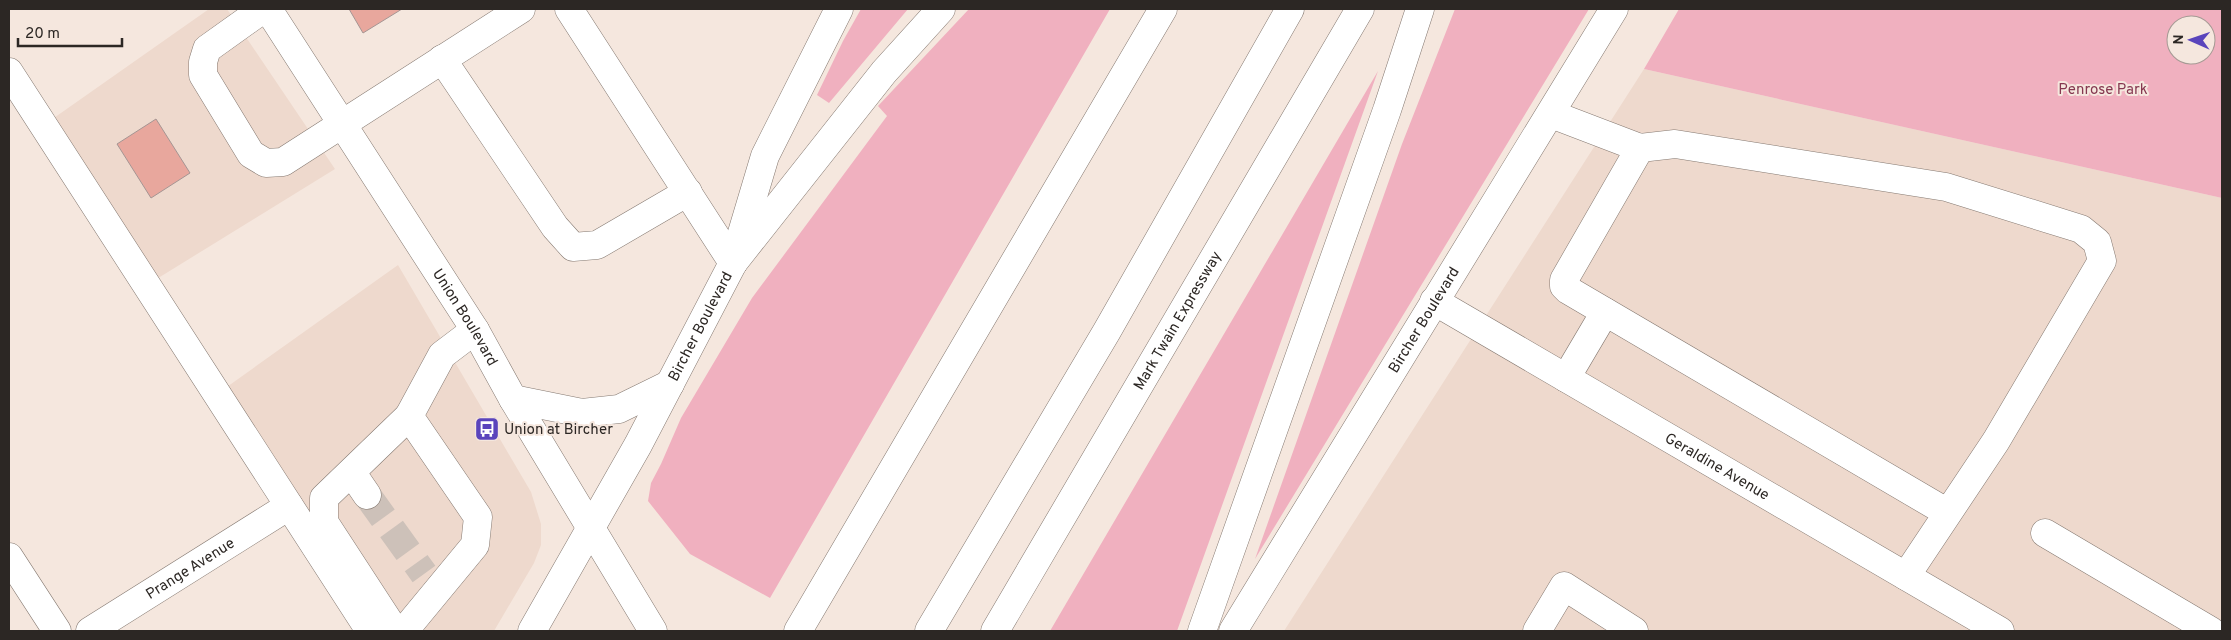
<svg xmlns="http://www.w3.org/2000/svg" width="2231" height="640" viewBox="0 0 2231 640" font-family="Overpass,sans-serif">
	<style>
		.built { fill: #eed9cd }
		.green { fill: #f0b0bf; fill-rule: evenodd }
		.building { fill: #e8a79d; stroke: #a59593 }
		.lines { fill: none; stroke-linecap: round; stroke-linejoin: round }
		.minor-tunnel { stroke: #cdc1b9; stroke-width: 28; stroke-dasharray: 28 14; stroke-linecap: butt }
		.minor-casing { stroke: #857971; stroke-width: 29 }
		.major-casing { stroke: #857971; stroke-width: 29 }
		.highway-casing { stroke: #857971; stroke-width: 29 }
		.minor { stroke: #fff; stroke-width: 28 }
		.major { stroke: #fff; stroke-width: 28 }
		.highway { stroke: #fff; stroke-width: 28 }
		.labels { text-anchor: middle; stroke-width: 4; stroke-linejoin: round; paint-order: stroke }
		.park-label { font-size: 15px; fill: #853850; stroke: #f5e7de }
		.street-label { font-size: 15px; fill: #2c2724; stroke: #f5e7de }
		.poi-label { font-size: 15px; fill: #2c2724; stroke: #f5e7de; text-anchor: start }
	</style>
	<rect width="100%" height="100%" fill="#f5e7de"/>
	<path class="built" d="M209 9H227L335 169 155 280 51 120Z
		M1644 69 2222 198V631H1284Z
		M398 265 531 492 541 524V545L534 563 494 631H380L224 389Z"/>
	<path class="green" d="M861 9H908L829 103 817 95 843 41Z
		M969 9H1110L770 598 690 554 648 501 651 483 661 464 681 418 752 298 887 116 878 106Z
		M1455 9H1589L1255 559 1402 144Z
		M1679 9H2222V198L1644 69ZM2176 25H2206V55H2176Z
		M1378 71 1177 631H1050Z"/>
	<path class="building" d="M349 9H402L363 33Z
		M156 119 190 173 151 198 117 144Z"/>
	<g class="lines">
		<path class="minor-tunnel" d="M367 495 424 574"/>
		<defs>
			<g id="minor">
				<path d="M263 9 207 49 203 62V75L251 154 266 163 283 162 521 9"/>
				<path d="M569 9 733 263"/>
				<path d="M442 59 555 227 573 247 597 245 688 192"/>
				<path d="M9 72 370 631"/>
				<path d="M1551 114 1640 148"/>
				<path id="s1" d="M1434 301 2000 631"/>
				<path d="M1566 378 1605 312"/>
				<path d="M352 473 367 495"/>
				<path d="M2045 533 2211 631"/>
				<path d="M9 557 57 631"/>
				<path d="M1906 576 1996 441 2102 261 2097 242 2081 229 1946 187 1675 144 1640 148 1564 280V286L1568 290 1948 513"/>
				<path id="s2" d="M90 631 289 506"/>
				<path d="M395 631 324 522V498L409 416"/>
				<path d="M404 631 475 545 478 517 409 416 442 355 475 330"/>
				<path d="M1537 631 1564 586 1634 631"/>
			</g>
			<g id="major">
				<path id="s3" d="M268 9 475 330 513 399 653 631"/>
				<path d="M513 399 582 413 619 409 670 384"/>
				<path id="s4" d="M532 631 638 445 733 263 765 156 839 9"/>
				<path id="s5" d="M1233 631 1614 9"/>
			</g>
			<g id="highway">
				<path d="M733 263 884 72 941 9"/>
				<path d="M798 631 1163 9"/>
				<path d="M929 631 1107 331 1290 9"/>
				<path id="s6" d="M995 631 1360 9"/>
				<path d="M1202 631 1387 110 1420 9"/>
			</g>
		</defs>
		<use href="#minor" class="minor-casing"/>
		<use href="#major" class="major-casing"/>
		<use href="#highway" class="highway-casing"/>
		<use href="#minor" class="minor"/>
		<use href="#major" class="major"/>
		<use href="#highway" class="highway"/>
	</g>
	<defs>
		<symbol id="bus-square" viewBox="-11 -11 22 22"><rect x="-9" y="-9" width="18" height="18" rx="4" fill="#5a44bc" stroke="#f5e7de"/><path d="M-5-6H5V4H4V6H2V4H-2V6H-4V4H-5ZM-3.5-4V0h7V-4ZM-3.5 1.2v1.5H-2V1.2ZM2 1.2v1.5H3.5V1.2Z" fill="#fff"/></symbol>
	</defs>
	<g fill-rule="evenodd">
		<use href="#bus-square" x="473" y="415" width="28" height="28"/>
	</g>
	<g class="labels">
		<g class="park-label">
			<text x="2103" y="94">Penrose Park</text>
		</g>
		<g class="street-label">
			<text dy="5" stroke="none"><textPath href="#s3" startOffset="366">Union Boulevard</textPath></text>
			<text dy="5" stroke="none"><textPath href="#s6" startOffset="360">Mark Twain Expressway</textPath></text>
			<text dy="5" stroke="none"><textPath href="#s5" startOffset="365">Bircher Boulevard</textPath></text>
			<text dy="5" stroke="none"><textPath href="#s4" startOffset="348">Bircher Boulevard</textPath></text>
			<text dy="5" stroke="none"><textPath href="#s1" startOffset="328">Geraldine Avenue</textPath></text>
			<text dy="5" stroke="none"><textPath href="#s2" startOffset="118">Prange Avenue</textPath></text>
		</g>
		<g class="poi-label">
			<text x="504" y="434">Union at Bircher</text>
		</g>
	</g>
	<rect width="2231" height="640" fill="none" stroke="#2c2724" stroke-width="20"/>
	<g transform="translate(2191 40) rotate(272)"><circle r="24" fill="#f5e7de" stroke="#a59a94"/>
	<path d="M0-4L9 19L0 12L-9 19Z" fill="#5a44bc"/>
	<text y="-8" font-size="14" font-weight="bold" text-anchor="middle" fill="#2c2724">N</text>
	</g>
	<path d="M18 38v8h104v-8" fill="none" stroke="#2c2724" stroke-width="2.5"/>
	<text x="25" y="38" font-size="15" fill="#2c2724" stroke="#f5e7de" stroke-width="4" paint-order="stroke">20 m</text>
</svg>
